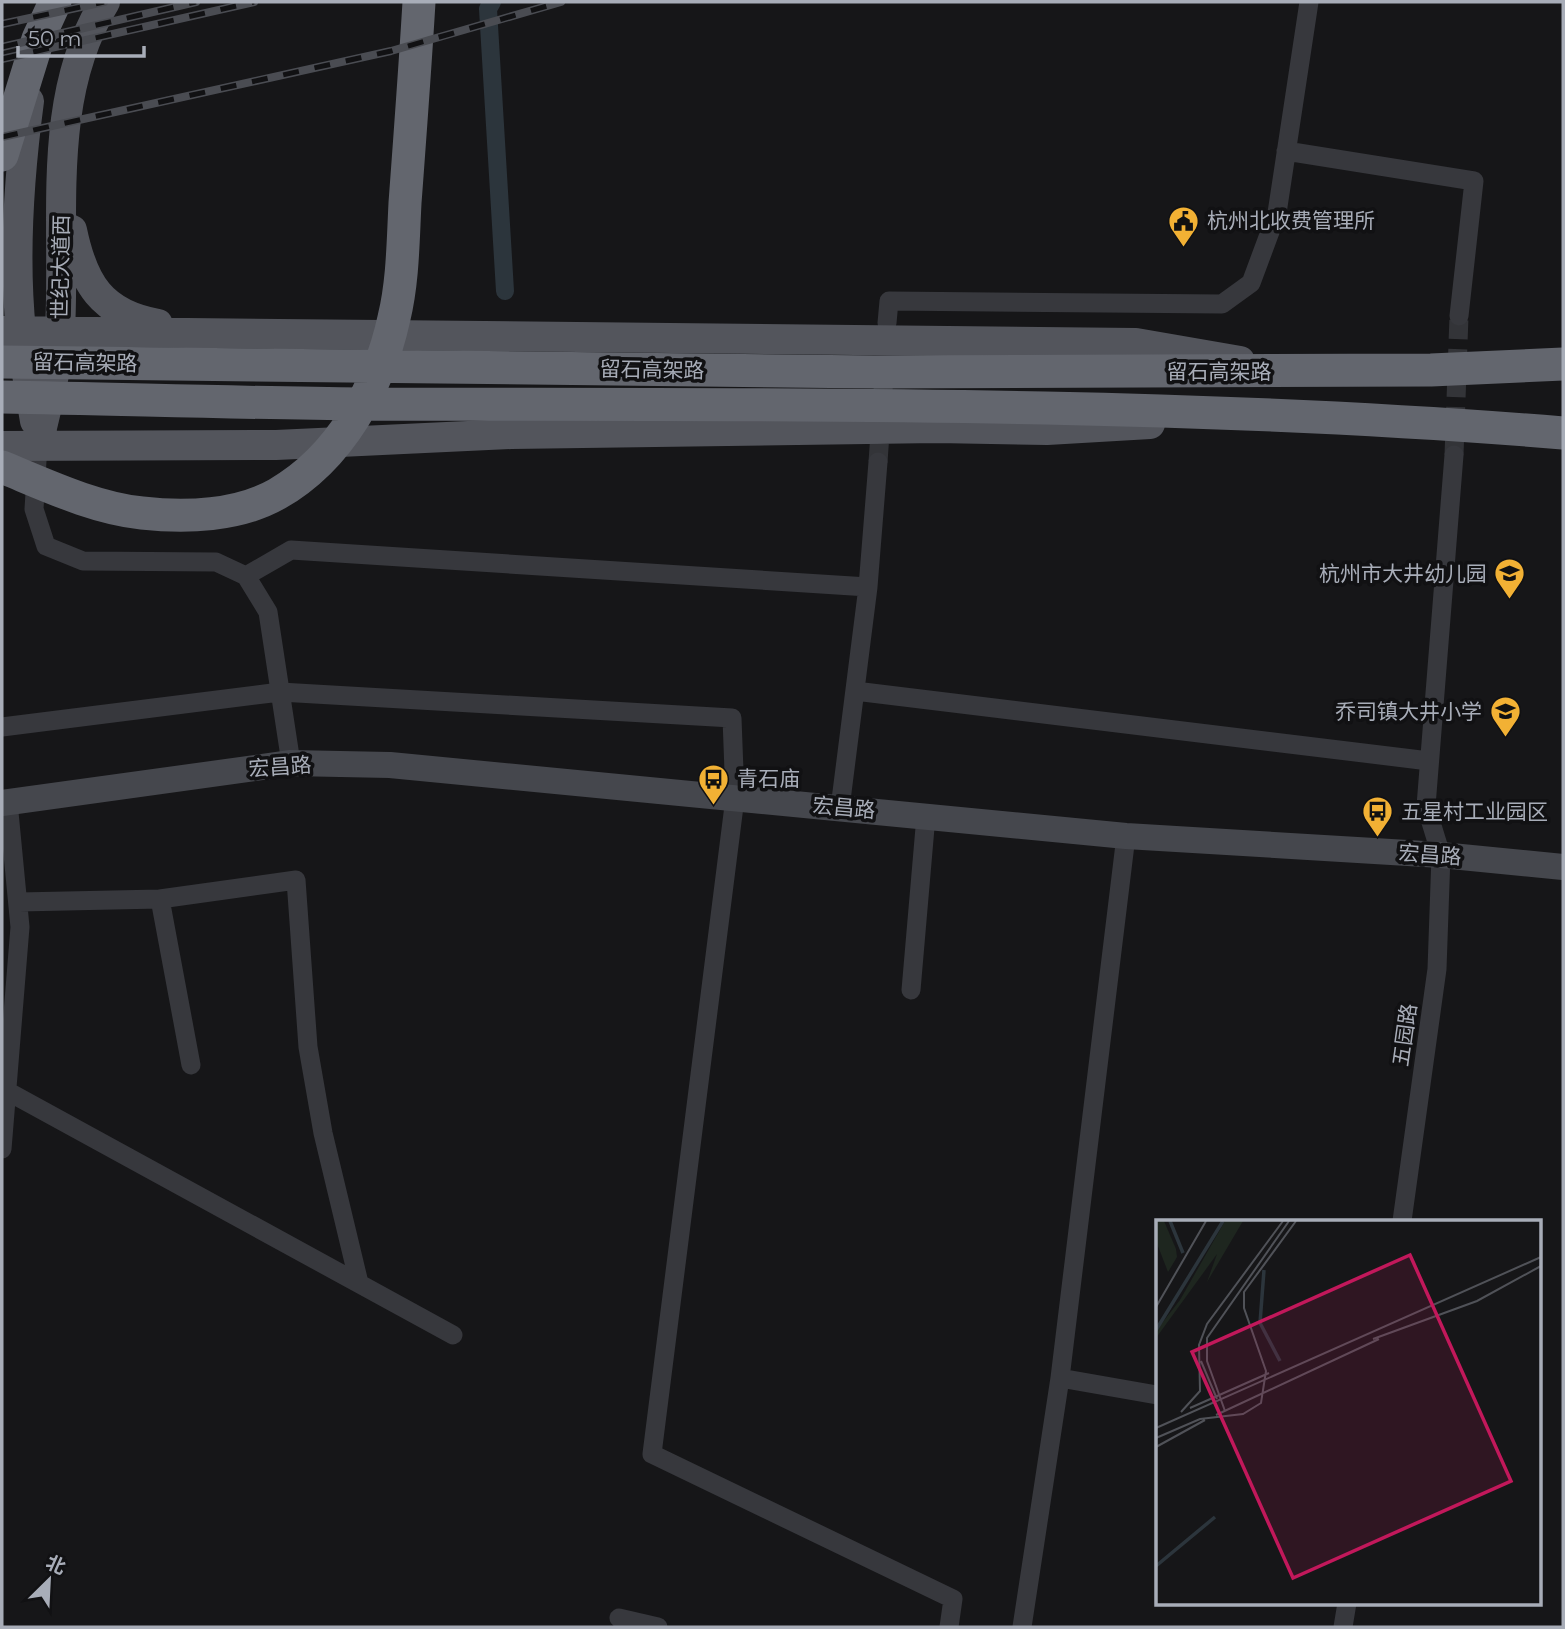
<svg xmlns="http://www.w3.org/2000/svg" width="1565" height="1629" viewBox="0 0 1565 1629" font-family="Montserrat,'Noto Sans SC',sans-serif">
	<style>
		.lines { fill: none; stroke-linecap: round; stroke-linejoin: round }
		.canal { stroke: #2c353c; stroke-width: 18 }
		.street-tunnel { stroke: #333438; stroke-width: 19; stroke-dasharray: 19 10; stroke-linecap: butt }
		.street { stroke: #37383d; stroke-width: 19 }
		.secondary { stroke: #45474d; stroke-width: 26 }
		.primary { stroke: #53555c; stroke-width: 30 }
		.highway { stroke: #63666e; stroke-width: 33 }
		.rail-casing { stroke: #4a4c52; stroke-width: 8 }
		.rail { stroke: #111113; stroke-width: 5; stroke-dasharray: 16; stroke-linecap: butt }
		.labels { text-anchor: middle; stroke-width: 7; stroke-linejoin: round; paint-order: stroke }
		.poi-label { font-size: 21px; fill: #a8adb8; stroke: #111113; text-anchor: start }
		.street-label { font-size: 21px; fill: #a8adb8; stroke: #111113 }
		.inset-river { fill: none; stroke: #2c353c; stroke-width: 3.5 }
		.inset-road { fill: none; stroke: #505258; stroke-width: 2 }
		.view { fill: #c2185b; fill-opacity: 0.15; stroke: #c2185b; stroke-width: 3.5 }
		.inset-edge { fill: none; stroke: #a8adb8; stroke-width: 3.5 }
	</style>
	<rect width="100%" height="100%" fill="#161618"/>
	<g class="lines">
		<path class="canal" d="M492 2 488 9 505 291"/>
		<path class="street-tunnel" d="M1454 455 1459 316
			M878 462 885 362"/>
		<path class="street" d="M1286 151 1474 181 1459 316
			M887 323 889 301 1222 304 1251 283 1277 213 1309 2
			M38 445 34 509 46 546 83 561 216 562 246 576 268 612 291 763
			M246 576 291 550 868 587
			M855 691 1429 761
			M2 727 280 692 732 718 735 798 652 1454 953 1599 949 1627
			M840 808 868 587 878 462
			M160 899 296 880 308 1047 323 1133 359 1283
			M19 902 160 899 191 1065
			M911 990 926 816
			M7 1091 453 1335
			M2 1149 20 927 8 802
			M1402 1221 1437 969 1441 855 1426 806 1454 455
			M1060 1378 1126 836
			M619 1618 658 1627
			M1022 1627 1060 1378 1157 1395
			M1343 1627 1347 1603"/>
		<path class="secondary" d="M2 803 291 763 390 765 1126 836 1441 855 1563 867"/>
		<path class="primary" d="M29 101C19 176 13 254 21 331 24 361 30 391 35 421
			M72 230C83 283 101 314 158 324
			M2 331 1136 343 1240 361
			M38 445C46 408 58 368 60 330 66 222 45 98 105 2
			M2 446 276 445 511 434 937 428 1047 430 1150 424"/>
		<path class="highway" d="M2 155 38 39 55 2
			M2 362 875 372 1431 370 1563 364
			M2 397C122 399 242 403 363 404 763 405 1164 400 1563 433
			M2 467C46 485 94 508 142 513 186 518 238 516 277 494 340 458 379 387 394 318 403 281 403 241 405 203 410 136 415 69 419 2"/>
		<defs>
			<path id="rail" d="M2 24 104 2
				M2 47 196 2
				M2 59 254 2
				M2 137 391 51 561 2"/>
		</defs>
		<use href="#rail" class="rail-casing"/>
		<use href="#rail" class="rail"/>
	</g>
	<defs>
		<symbol id="civic-pin" viewBox="-11 -11 22 30"><path d="M0 17L-7.5 6A9.5 9.5 0 1 1 7.5 6Z" fill="#f2b134" stroke="#111113"/><path d="M-.6-6.5H3V-4.5H.6V-3L4-1V1h2V6H-6V1h2V-1L-.6-3ZM-1.2 2.5V6h2.4V2.5Z" fill="#111"/></symbol>
		<symbol id="school-pin" viewBox="-11 -11 22 30"><path d="M0 17L-7.5 6A9.5 9.5 0 1 1 7.5 6Z" fill="#f2b134" stroke="#111113"/><path d="M0-5L7-2L0 1L-7-2ZM-4 1L0 2.5L4 1V4Q0 6-4 4Z" fill="#111"/></symbol>
		<symbol id="bus-pin" viewBox="-11 -11 22 30"><path d="M0 17L-7.5 6A9.5 9.5 0 1 1 7.5 6Z" fill="#f2b134" stroke="#111113"/><path d="M-5-6H5V4H4V6H2V4H-2V6H-4V4H-5ZM-3.5-4V0h7V-4ZM-3.5 1.2v1.5H-2V1.2ZM2 1.2v1.5H3.5V1.2Z" fill="#111"/></symbol>
	</defs>
	<g fill-rule="evenodd">
		<use href="#civic-pin" x="1166" y="204" width="35" height="47"/>
		<use href="#school-pin" x="1492" y="556" width="35" height="47"/>
		<use href="#school-pin" x="1488" y="694" width="35" height="47"/>
		<use href="#bus-pin" x="696" y="762" width="35" height="47"/>
		<use href="#bus-pin" x="1360" y="794" width="35" height="47"/>
	</g>
	<g class="labels">
		<g class="poi-label">
			<text x="1207" y="228">杭州北收费管理所</text>
			<text x="1487" y="581" text-anchor="end">杭州市大井幼儿园</text>
			<text x="1482" y="719" text-anchor="end">乔司镇大井小学</text>
			<text x="737" y="786">青石庙</text>
			<text x="1401" y="819">五星村工业园区</text>
		</g>
		<g class="street-label">
			<text transform="translate(61 267) rotate(-89)" y="7">世纪大道西</text>
			<text transform="translate(85 363) rotate(1)" y="7">留石高架路</text>
			<text transform="translate(652 370) rotate(1)" y="7">留石高架路</text>
			<text x="1219" y="379">留石高架路</text>
			<text transform="translate(280 767) rotate(-4)" y="7">宏昌路</text>
			<text transform="translate(844 808) rotate(5)" y="7">宏昌路</text>
			<text transform="translate(1430 855) rotate(4)" y="7">宏昌路</text>
			<text transform="translate(1405 1035) rotate(-82)" y="7">五园路</text>
		</g>
	</g>
	<g transform="translate(1156 1220)">
		<rect width="385" height="385" fill="#161618"/>
		<path d="M0 1H8L20 29 21 37 12 52 0 21ZM69 1H87L51 62 61 34 0 118V111L24 80Z" fill="#1e261f"/>
		<path class="inset-river" d="M14 1 27 33M108 50 104 103 124 141M0 110 67 1M0 346 59 297"/>
		<path class="inset-road" d="M0 87 50 1M217 119 321 81 385 46M45 141 61 179M34 188 113 153M69 191 51 141V118L133 1M25 192 44 171 43 125 51 104 127 1M60 195 223 119M0 208 385 37M0 218 44 199 87 194 105 183 110 151 88 88V72L140 1M0 227 49 200"/>
		<path class="view" d="M254 35 355 261 137 358 36 132Z"/>
		<rect width="385" height="385" class="inset-edge"/>
	</g>
	<rect width="1565" height="1629" fill="none" stroke="#a8adb8" stroke-width="7"/>
	<g transform="translate(49 1580) rotate(24)" stroke="#111113" stroke-width="5" paint-order="stroke">
	<path d="M0-5L12 26L0 18L-12 26Z" fill="#a8adb8"/>
	<text y="-10" font-size="19" font-weight="bold" text-anchor="middle" fill="#a8adb8">北</text>
	</g>
	<path d="M18 46v10h126v-10" fill="none" stroke="#a8adb8" stroke-width="3.5"/>
	<text x="28" y="46" font-size="21" fill="#a8adb8" stroke="#111113" stroke-width="5" paint-order="stroke">50 m</text>
</svg>
